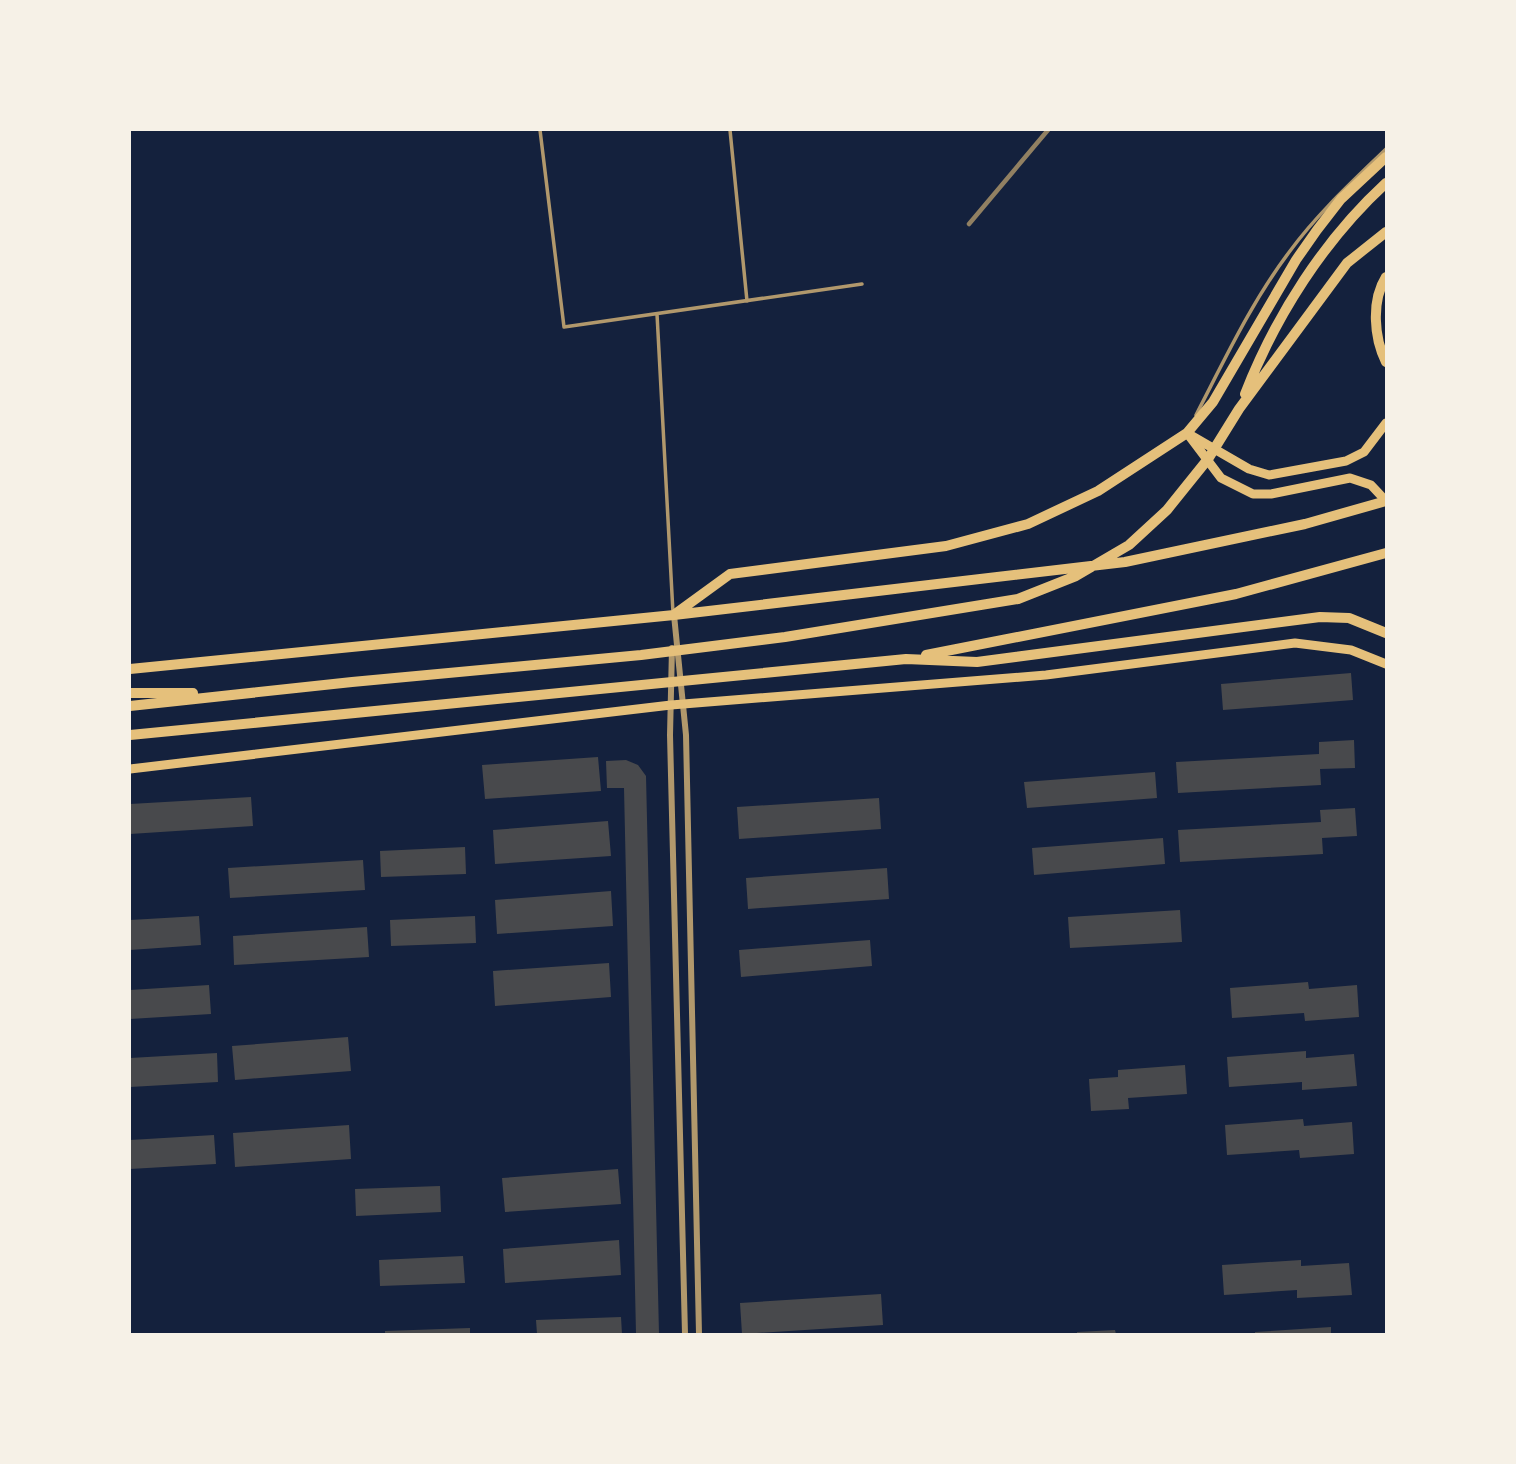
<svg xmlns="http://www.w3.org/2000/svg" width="1516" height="1464" viewBox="0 0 1516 1464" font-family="Raleway,sans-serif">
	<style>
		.building { fill: #48494c }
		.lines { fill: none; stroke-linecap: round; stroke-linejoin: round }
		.service { stroke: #b1986c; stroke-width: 3.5 }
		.minor { stroke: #b1986c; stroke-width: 6 }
		.secondary { stroke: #e5c07b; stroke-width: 9 }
		.primary { stroke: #e5c07b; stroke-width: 10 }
		.rail { stroke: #918062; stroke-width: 4.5 }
	</style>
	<rect width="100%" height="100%" fill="#14213d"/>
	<path class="building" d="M1351 673 1353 700 1223 710 1221 684Z
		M1354 740 1355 768 1320 769 1321 785 1178 793 1176 762 1319 754V742Z
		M598 757 601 791 485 799 482 765Z
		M626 760 638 765 646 776 659 1334H636L624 788H607L606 761Z
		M1155 772 1157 798 1027 808 1024 782Z
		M251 797 253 826 130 834V804Z
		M879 798 881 829 739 839 737 807Z
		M1355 808 1357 836 1322 838 1323 854 1180 862 1178 830 1321 822 1320 810Z
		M608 821 611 856 495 864 493 830Z
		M1163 838 1165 864 1034 875 1032 848Z
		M465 847 466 874 381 877 380 851Z
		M363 860 365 890 230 898 228 868Z
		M887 868 889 899 748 909 746 878Z
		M611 891 613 926 497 934 495 900Z
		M1180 910 1182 942 1070 948 1068 917Z
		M199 916 201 945 130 950V920Z
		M475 916 476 943 391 946 390 920Z
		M367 927 369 957 234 965 233 936Z
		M870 940 872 966 741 977 739 950Z
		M609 963 611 997 495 1006 493 971Z
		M1308 982 1309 989 1357 985 1359 1017 1305 1021 1304 1013 1232 1018 1230 988Z
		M209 985 211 1014 130 1019V990Z
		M348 1037 351 1071 235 1080 232 1046Z
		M1306 1051V1058L1354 1054 1357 1086 1302 1090V1082L1229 1087 1227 1057Z
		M217 1053 218 1082 130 1087V1058Z
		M1185 1065 1187 1094 1128 1098 1129 1109 1091 1111 1089 1079 1118 1077V1070Z
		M1303 1119 1304 1126 1352 1122 1354 1154 1300 1158 1299 1150 1227 1155 1225 1125Z
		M349 1125 351 1159 235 1167 233 1133Z
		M214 1135 216 1164 130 1169V1140Z
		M618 1169 621 1204 505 1212 502 1178Z
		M440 1186 441 1212 356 1216 355 1189Z
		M619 1240 621 1275 505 1283 503 1249Z
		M463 1256 465 1283 380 1286 379 1260Z
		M1301 1260V1266L1349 1263 1352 1295 1297 1298V1290L1224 1295 1222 1265Z
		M881 1294 883 1325 742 1334 740 1303Z
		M621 1317 622 1334H537L536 1320Z
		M1331 1327V1334H1255V1332Z
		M470 1328V1334H385V1331Z
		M1115 1330 1116 1334H1077V1332Z"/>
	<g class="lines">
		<path class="service" d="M540 130 564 327 862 284
			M730 130 747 301
			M657 314 673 613
			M1196 415C1225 359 1252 301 1290 251 1318 213 1353 181 1386 149"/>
		<path class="minor" d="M674 615 686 735 699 1334
			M672 648 670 735 685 1334"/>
		<path class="secondary" d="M1187 433 1221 478 1253 494H1271L1350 478 1371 485 1386 501
			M1192 436 1249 469 1269 475 1346 461 1364 452 1386 423
			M130 769 671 705 1046 675 1295 643 1351 650 1386 664"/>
		<path class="primary" d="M1386 277C1371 301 1374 338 1386 362
			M1245 394C1276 315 1324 240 1386 183
			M675 614 730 574 946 546 1028 524 1098 491 1187 433 1213 402 1296 260 1317 230 1341 199 1386 157
			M926 655 1236 594 1386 553
			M130 669 674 615 1125 562 1305 524 1386 501
			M130 693H193
			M130 706 352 682 641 655 785 637 1018 599 1076 576 1129 545 1167 510 1208 459 1239 409 1347 263 1386 232
			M130 735 906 659 977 662 1320 617 1349 618 1386 633"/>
		<path class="rail" d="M969 224 1048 130"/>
	</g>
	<rect width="1516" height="1464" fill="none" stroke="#f6f1e7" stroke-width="262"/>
</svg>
